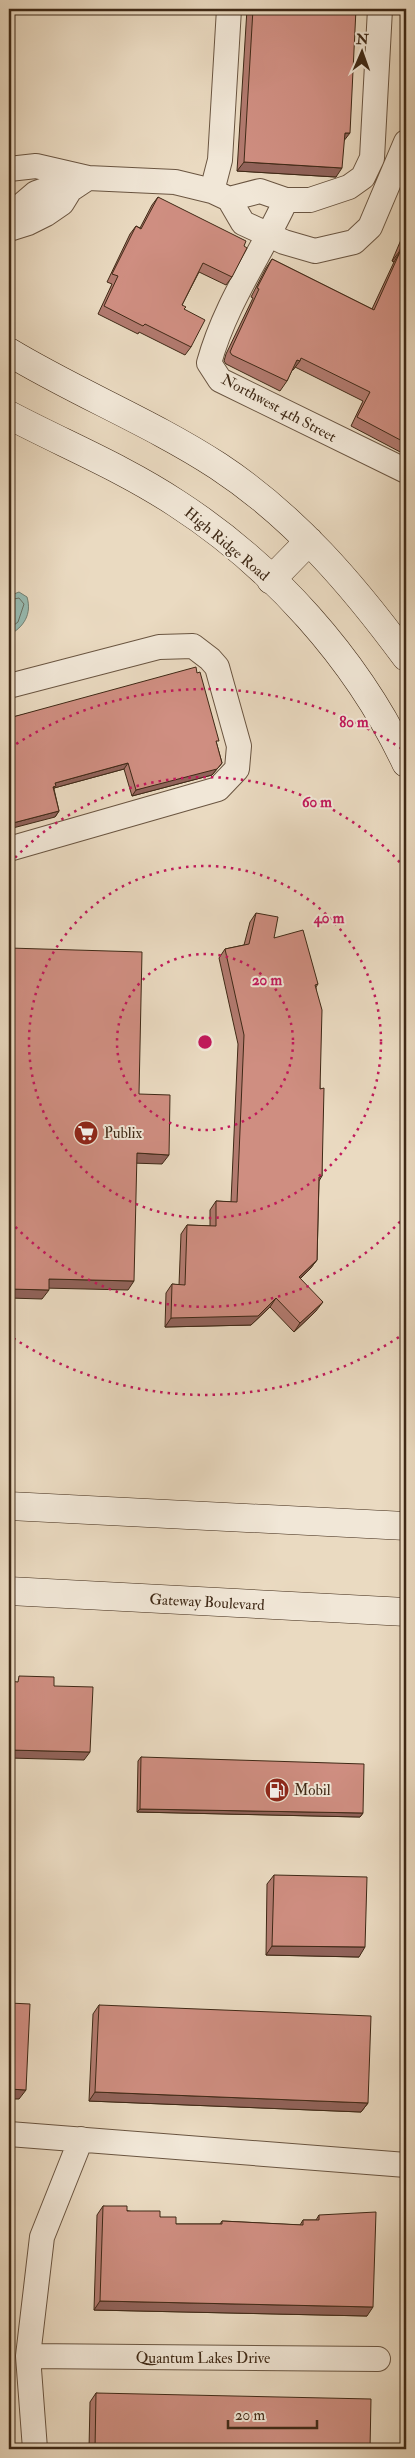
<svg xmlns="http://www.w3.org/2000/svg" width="415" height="2458" viewBox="0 0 415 2458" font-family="'IM FELL Double Pica',serif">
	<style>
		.water { fill: #98bbb1; stroke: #748173 }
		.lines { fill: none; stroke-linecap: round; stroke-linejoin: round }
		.shore { stroke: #6c7264; stroke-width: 1 }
		.street-casing { stroke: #6a5541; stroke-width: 26 }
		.secondary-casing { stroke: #3f2916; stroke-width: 29 }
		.street { stroke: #f1e7d7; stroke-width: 24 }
		.secondary { stroke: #f1e7d7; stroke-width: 28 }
		.wall { fill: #b27a6f; stroke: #3f2916 }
		.shaded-wall { fill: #91635a; stroke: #3f2916 }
		.building { fill: #cf8e81; stroke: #3f2916 }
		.ring { fill: none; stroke: #c2185b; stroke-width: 2.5; stroke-dasharray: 2.5 5 }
		.labels { text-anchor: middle; stroke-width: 4; stroke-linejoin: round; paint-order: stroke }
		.street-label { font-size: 15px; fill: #3f2916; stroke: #f1e7d7 }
		.poi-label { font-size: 15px; fill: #3f2916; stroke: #f1e7d7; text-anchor: start }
		.centre { fill: #c2185b; stroke: #f1e7d7; stroke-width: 2.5 }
		.ring-label { font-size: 15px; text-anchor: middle; font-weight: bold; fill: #c2185b; stroke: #f1e7d7; stroke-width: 4; stroke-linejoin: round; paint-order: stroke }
	</style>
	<rect width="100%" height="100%" fill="#eadac1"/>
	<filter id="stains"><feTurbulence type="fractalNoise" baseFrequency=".004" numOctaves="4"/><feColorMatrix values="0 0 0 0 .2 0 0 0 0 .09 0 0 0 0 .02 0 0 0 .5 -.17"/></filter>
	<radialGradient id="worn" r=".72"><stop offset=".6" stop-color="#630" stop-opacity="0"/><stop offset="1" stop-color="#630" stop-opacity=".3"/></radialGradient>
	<path class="water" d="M19 592 27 597C32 614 24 627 9 635V596Z"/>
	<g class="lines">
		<path class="shore" d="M9 600 19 598 24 604 18 622 9 629"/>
		<defs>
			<path id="street" d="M9 169 36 166 88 178 175 182 212 191 229 199
				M212 191 220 160 229 9
				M229 199 260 191 286 200H310L349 187 363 177 372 158 380 9
				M229 199 243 223 284 242 315 251 354 242 370 227 406 142
				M286 200C261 254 225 304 209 363L220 380 406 471
				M9 216 36 193 53 187 70 190
				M9 229 28 223 46 214 62 203 70 190 88 178
				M9 686 159 647 193 646 210 659 217 667 239 746 237 769 218 789 9 849
				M9 2134 406 2165
				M28 2356 378 2359
				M35 2449 28 2356 42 2237 81 2139"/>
			<path id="secondary" d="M9 352C77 393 152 423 218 466 294 516 353 585 406 657
				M9 415C64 444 123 468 176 503 272 565 357 659 406 763
				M271 580 309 541
				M9 1506 406 1526
				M9 1591 406 1612"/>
		</defs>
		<use href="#street" class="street-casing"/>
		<use href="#secondary" class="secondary-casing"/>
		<use href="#street" class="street"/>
		<use href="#secondary" class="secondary"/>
	</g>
	<path class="wall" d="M247 9H356L336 177 237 171Z
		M158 197 232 277 226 285 199 272 182 305 184 309 191 347 185 355 139 332 138 334 98 314 112 284 107 282 130 234 136 226 140 228 152 205Z
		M406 228V451L404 454 351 426 363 401 295 367 293 370H292L287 381 280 391 226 364 224 361 226 354 253 298 251 297 266 268 272 259 372 309 394 262 392 261Z
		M197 673 222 763 212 775 132 796 124 769 54 788V789L59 811 55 817 9 718Z
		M256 913 274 938 318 984 316 987 320 1089 322 1176 319 1181 317 1260 310 1269 300 1279 316 1311 294 1332 270 1307 251 1325 165 1327 166 1293 172 1284 179 1285 181 1234 187 1225 210 1226V1210L216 1201 231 1202 238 1044 219 958 225 949 244 945 250 922Z
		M141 1757 363 1813 360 1817 137 1812 138 1761Z
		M274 1875 359 1957 266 1955 267 1884Z
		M99 2005 368 2103 361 2112 89 2101 93 2014Z
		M103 2206 160 2217 176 2224H220L222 2221 300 2225 303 2220H316L319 2215 367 2316 94 2310 97 2215Z
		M96 2393 370 2449H89L90 2402Z"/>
	<path class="shaded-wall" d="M345 133H350L343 142Z
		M244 162 342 168 336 177 237 171Z
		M399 252H400L394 262 392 261Z
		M297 360 300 361 293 370 291 369Z
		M128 763 124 769 54 788 52 792 55 783Z
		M222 763 212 775 132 796 136 790Z
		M59 811 55 817 9 829V824Z
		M137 1153 169 1155 162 1164 131 1163Z
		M317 1260 310 1269 292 1286 299 1277Z
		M49 1279 134 1281 128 1290 43 1288Z
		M9 1289 49 1290 42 1299 9 1298Z
		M276 1298 270 1307 251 1325 165 1327 171 1318Z
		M323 1302 316 1311 294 1332 300 1323Z
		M9 1750 90 1752 84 1760 9 1758Z
		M140 1809 363 1813 360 1817 137 1812Z
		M272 1946 365 1947 359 1957 266 1955Z
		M9 2089 26 2090 19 2099H9Z
		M95 2092 368 2103 361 2112 89 2101Z
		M100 2301 373 2307 367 2316 94 2310Z"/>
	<path class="building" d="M253 9H356L350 133H345L342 168 244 162Z
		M158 197 246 241 244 246 247 248 232 277 203 263 182 305 186 307 184 309 205 320 191 347 145 324 143 326 139 324 104 306 118 276 112 274 136 226 141 229Z
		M406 234V443L357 417 370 392 301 358 300 361 297 360 287 381 232 355 230 352 233 345 259 289 257 288 272 259 374 310 400 252H399Z
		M9 558 14 573 10 574 12 582 9 583Z
		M196 667 197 673 200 672 219 741H216L222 763 217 769 136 790 128 763 55 783 56 786 53 787 59 811 9 824V718Z
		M256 913 278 917 274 938 303 930 318 984 315 985 322 1010 320 1089 324 1088 322 1176 319 1177 317 1260 299 1277 323 1302 300 1323 276 1298 258 1316 171 1318 172 1284 185 1285 187 1225 216 1226V1201L237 1202 244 1035 225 949 249 944Z
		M9 948 142 952 139 1094 170 1095 169 1155 137 1153 134 1281 49 1279V1290L9 1289Z
		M19 1676 54 1677V1686L93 1687 90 1752 9 1750V1681L18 1682Z
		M141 1757 364 1764 363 1813 140 1809Z
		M274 1875 367 1877 365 1947 272 1946Z
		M9 2003 30 2004 26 2090 9 2089Z
		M99 2005 371 2016 368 2103 95 2092Z
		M103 2206H127V2211H160V2217H176V2224H222V2221L303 2225V2220H319V2215L376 2212 373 2307 100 2301Z
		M96 2393 371 2399 370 2449H95Z"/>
	<g class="ring">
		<circle cx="205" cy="1042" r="88"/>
		<circle cx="205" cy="1042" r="176"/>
		<path d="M405 1216A265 265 0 0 1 10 1221M10 863A265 265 0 0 1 405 868"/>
		<path d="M405 1333A353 353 0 0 1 10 1336M10 748A353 353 0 0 1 405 751"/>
	</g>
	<defs>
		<symbol id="supermarket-disc" viewBox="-11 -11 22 22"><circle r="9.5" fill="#8f2418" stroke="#f1e7d7"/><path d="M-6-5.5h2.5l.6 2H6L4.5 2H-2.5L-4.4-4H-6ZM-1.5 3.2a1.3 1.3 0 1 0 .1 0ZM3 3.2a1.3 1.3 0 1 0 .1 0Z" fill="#fff"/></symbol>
		<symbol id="fuel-disc" viewBox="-11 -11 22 22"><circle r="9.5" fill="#8f2418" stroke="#f1e7d7"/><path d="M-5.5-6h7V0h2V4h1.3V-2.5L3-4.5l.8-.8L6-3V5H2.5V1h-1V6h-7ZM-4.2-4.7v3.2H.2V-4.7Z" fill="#fff"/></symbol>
	</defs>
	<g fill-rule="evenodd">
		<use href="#supermarket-disc" x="72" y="1119" width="28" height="28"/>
		<use href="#fuel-disc" x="263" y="1776" width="28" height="28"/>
	</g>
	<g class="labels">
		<g class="street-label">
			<text transform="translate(279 408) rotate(28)" y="5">Northwest 4th Street</text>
			<text transform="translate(227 544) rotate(40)" y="5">High Ridge Road</text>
			<text transform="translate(207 1602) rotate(3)" y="5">Gateway Boulevard</text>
			<text x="203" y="2363">Quantum Lakes Drive</text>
		</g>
		<g class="poi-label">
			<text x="104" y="1138">Publix</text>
			<text x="294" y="1795">Mobil</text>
		</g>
	</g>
	<circle cx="205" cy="1042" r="8" class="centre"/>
	<g class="ring-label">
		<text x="354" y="727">80 m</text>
		<text x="317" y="807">60 m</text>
		<text x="329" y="923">40 m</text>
		<text x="267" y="985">20 m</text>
	</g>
	<rect width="415" height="2458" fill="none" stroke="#eadac1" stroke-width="30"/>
	<rect x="10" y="10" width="395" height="2438" fill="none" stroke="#3f2916" stroke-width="2.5"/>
	<rect x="15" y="15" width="385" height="2428" fill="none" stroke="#3f2916"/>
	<g transform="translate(362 52) rotate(2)" stroke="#f1e7d7" stroke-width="4" paint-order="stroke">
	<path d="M0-4L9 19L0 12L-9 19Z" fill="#3f2916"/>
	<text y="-8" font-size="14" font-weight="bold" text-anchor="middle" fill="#3f2916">N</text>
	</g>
	<path d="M228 2420v8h89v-8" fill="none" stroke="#3f2916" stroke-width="2.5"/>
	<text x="235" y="2420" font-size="15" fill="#3f2916" stroke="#f1e7d7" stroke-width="4" paint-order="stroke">20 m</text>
	<rect width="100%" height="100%" filter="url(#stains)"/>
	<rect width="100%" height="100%" fill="url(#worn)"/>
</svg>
